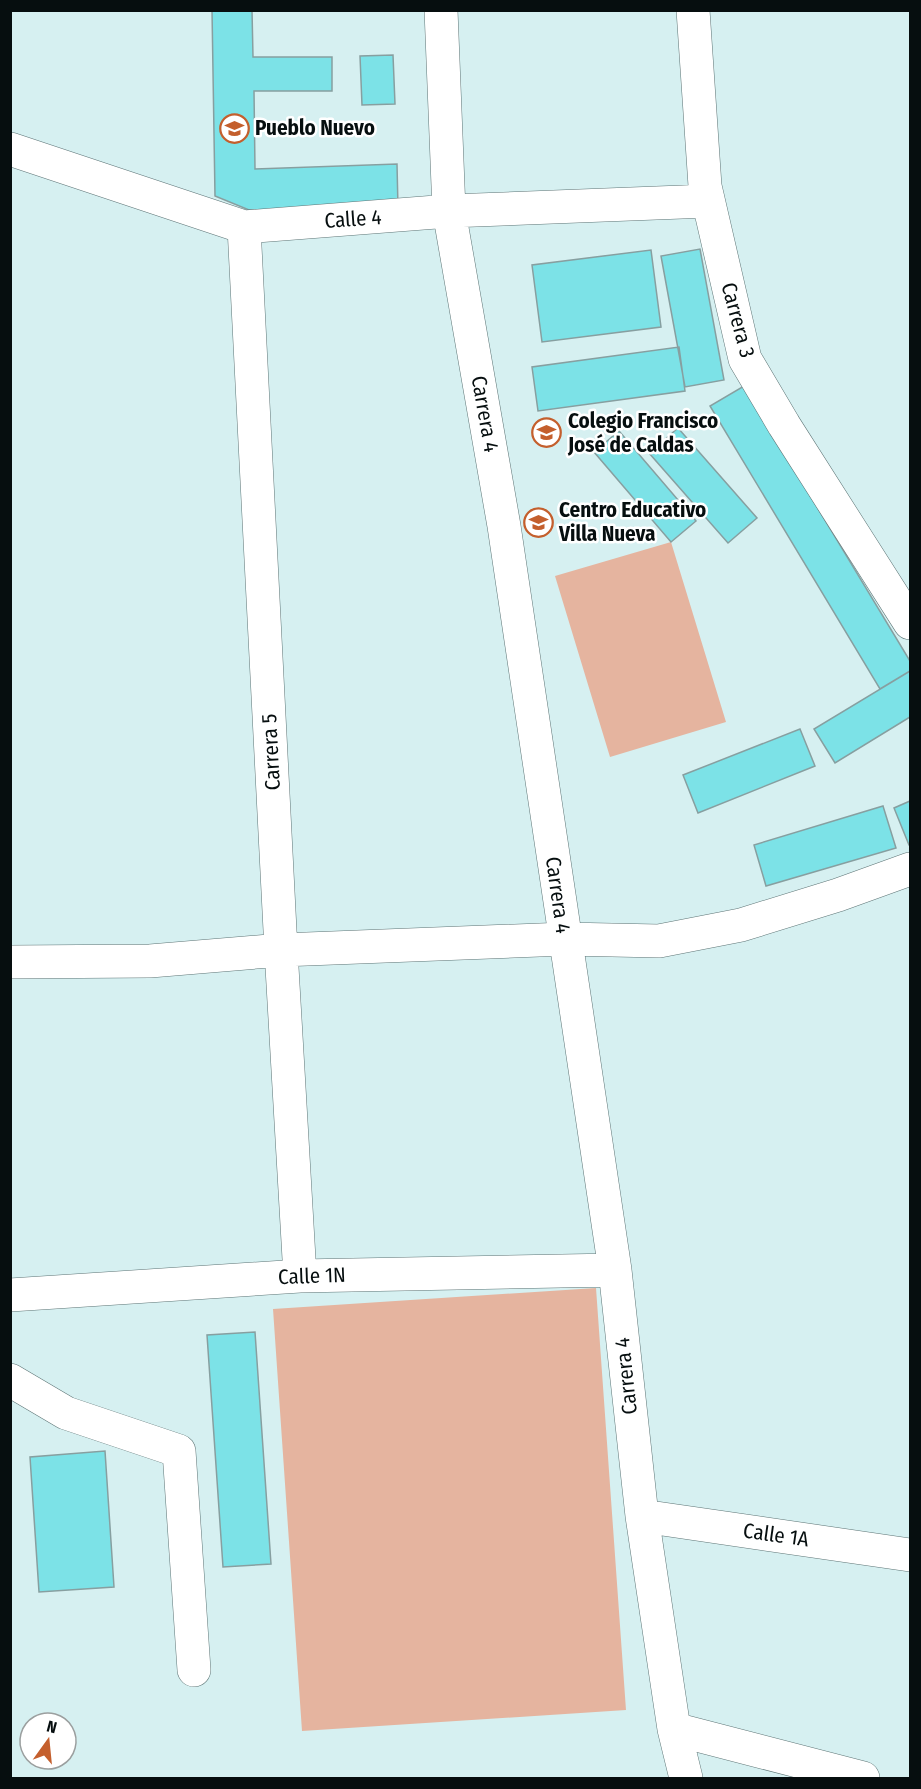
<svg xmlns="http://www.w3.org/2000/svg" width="921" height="1789" viewBox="0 0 921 1789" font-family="'Fira Sans Condensed',sans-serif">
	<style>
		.green { fill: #e5b49f }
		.building { fill: #7ce2e7; stroke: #879fa0; stroke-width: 1.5 }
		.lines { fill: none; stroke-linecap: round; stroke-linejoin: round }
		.minor-casing { stroke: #5e7576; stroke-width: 34 }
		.minor { stroke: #fff; stroke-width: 33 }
		.labels { text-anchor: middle; stroke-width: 5; stroke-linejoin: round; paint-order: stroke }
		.poi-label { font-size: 21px; font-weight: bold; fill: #060e0f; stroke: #fff; text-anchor: start }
		.street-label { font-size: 21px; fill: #060e0f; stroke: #fff }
	</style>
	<rect width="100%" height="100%" fill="#d6f0f1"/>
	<path class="green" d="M671 542 726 722 610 757 555 576Z
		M596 1288 626 1710 302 1731 273 1309Z"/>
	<path class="building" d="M212 10H252L253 57H332V91H254L255 169 397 164 398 208 249 210 215 196Z
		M393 55 395 104 362 105 360 56Z
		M700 249 724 380 685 387 661 256Z
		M651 250 661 327 542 342 532 265Z
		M679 347 685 391 538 411 532 367Z
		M744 386 910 661V671L880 689 710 406Z
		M678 428 757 518 728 543 649 453Z
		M619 431 696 521 671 542 594 452Z
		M910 671V717L835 763 814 729Z
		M800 729 815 766 698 813 683 775Z
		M910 801V845H909L894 808Z
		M883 806 896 848 766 886 754 845Z
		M255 1332 271 1564 223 1567 207 1335Z
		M105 1451 114 1587 39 1592 30 1457Z"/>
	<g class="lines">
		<defs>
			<path id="minor" d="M441 10 449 211 504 526 615 1270 642 1516 674 1729 686 1778
				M693 10 705 186 745 359 784 425 910 623
				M10 149 244 227 449 211 708 201
				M244 227 281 950 300 1276
				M10 962 150 961 281 950 565 939 659 941 741 925 838 895 910 869
				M10 1295 300 1276 615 1270
				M10 1380 66 1413 179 1451 194 1670
				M642 1516 910 1555
				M674 1729 863 1778"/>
		</defs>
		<use href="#minor" class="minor-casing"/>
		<use href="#minor" class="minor"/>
	</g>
	<defs>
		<symbol id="school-ring" viewBox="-11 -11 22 22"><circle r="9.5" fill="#fff" stroke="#c45f2d" stroke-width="1.5"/><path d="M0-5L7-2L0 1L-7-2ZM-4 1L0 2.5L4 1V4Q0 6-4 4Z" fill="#c45f2d"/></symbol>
		<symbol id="university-ring" viewBox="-11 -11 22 22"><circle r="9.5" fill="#fff" stroke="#c45f2d" stroke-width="1.5"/><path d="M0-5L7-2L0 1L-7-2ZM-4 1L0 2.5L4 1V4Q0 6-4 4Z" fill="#c45f2d"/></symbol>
	</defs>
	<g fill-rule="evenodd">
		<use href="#school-ring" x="218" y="112" width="33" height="33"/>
		<use href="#university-ring" x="530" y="416" width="33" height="33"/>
		<use href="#school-ring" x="522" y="506" width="33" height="33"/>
	</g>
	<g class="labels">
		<g class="poi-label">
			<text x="255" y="135">Pueblo Nuevo</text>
			<text x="568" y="428">Colegio Francisco<tspan x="568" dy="24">José de Caldas</tspan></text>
			<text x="559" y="517">Centro Educativo<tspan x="559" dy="24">Villa Nueva</tspan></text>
		</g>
		<g class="street-label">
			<text transform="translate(353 219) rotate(-4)" y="7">Calle 4</text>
			<text transform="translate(738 320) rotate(75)" y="7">Carrera 3</text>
			<text transform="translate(485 414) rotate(80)" y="7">Carrera 4</text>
			<text transform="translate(271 752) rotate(-93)" y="7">Carrera 5</text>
			<text transform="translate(558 895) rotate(82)" y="7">Carrera 4</text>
			<text transform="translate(312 1276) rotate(-2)" y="7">Calle 1N</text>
			<text transform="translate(626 1376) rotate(-96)" y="7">Carrera 4</text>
			<text transform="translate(776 1535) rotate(8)" y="7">Calle 1A</text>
		</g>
	</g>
	<rect width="921" height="1789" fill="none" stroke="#060e0f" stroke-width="24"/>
	<g transform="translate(48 1741) rotate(15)"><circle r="28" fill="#ffffff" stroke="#9b9f9f" stroke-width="1.5"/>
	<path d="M0-4.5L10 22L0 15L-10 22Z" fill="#c45f2d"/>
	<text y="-9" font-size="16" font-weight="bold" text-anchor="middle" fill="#060e0f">N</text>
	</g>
</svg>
